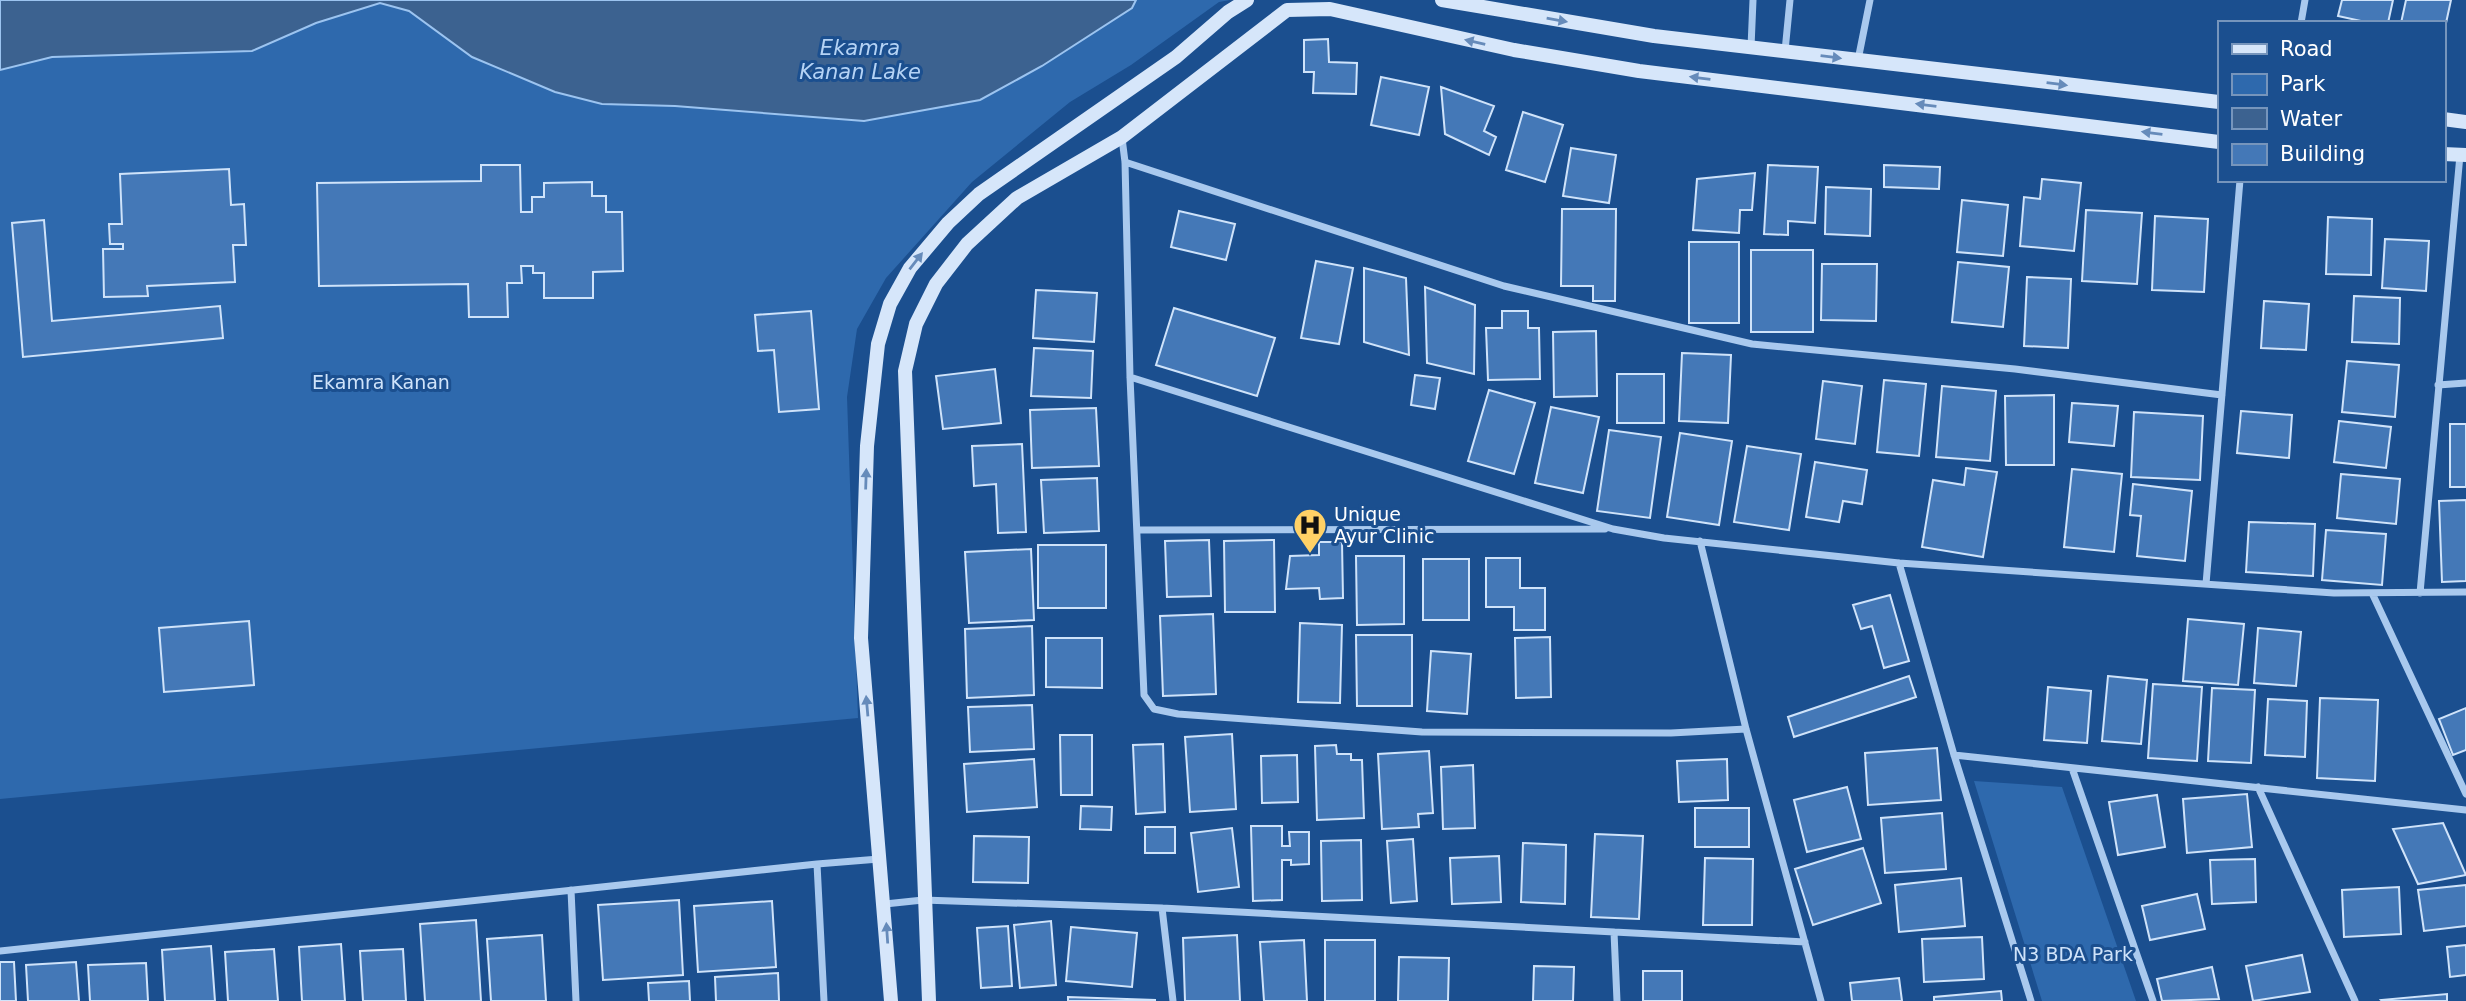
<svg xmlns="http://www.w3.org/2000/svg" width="2466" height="1001" viewBox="0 0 2466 1001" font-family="'DejaVu Sans',sans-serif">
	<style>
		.green { fill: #2e69ad }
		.water { fill: #3c6290; stroke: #9cc4f0; stroke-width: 2 }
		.building { fill: #4478b7; stroke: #cfe3fa; stroke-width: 2 }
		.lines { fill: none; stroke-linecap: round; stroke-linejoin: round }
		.street { stroke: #a9c9ee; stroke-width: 7 }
		.secondary { stroke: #d6e6fa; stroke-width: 14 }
		.oneway { fill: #668bba }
		.labels { text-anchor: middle; stroke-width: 6; stroke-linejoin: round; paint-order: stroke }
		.park-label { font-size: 19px; fill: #cfe3fa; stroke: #1b4f8f }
		.poi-label { font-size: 19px; fill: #fff; stroke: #1b4f8f; text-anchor: start }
		.water-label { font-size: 21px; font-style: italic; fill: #b5d3f5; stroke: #1b4f8f }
	</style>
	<rect width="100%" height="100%" fill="#1b4f8f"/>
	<path class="green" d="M0 0H1230L1219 2 1131 65 1070 102 972 182 886 278 857 329 847 397 858 718 0 799Z
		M1974 781 2062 787 2136 1001H2042Z"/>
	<path class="water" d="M0 0H1136L1132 8 1042 66 980 100 864 121 675 106 602 104 555 92 472 57 409 11 380 3 316 23 252 51 52 57 0 70Z"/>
	<path class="building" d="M2342 0H2393L2388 23H2370L2338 16Z
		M2406 0H2451L2443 37V23H2401Z
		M1328 39 1329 62 1357 63 1356 94 1313 93 1314 72H1304V40Z
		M1381 77 1429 87 1419 135 1371 125Z
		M1441 87 1494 106 1484 131 1496 137 1489 155 1445 134Z
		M1523 112 1563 125 1545 182 1506 170Z
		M1571 148 1616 155 1609 203 1563 196Z
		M481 165H520L521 212H532V197H544V183L592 182V196H606V212H622L623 271 593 272V298H544V273H533V266H521L522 283H507L508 317H469L468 284 319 286 317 183 481 181Z
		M1768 165 1818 167 1815 223 1788 221V235L1764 234Z
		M1884 165 1940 167 1939 189 1884 187Z
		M229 169 231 205 244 204 246 245H233L235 282 147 286 148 296 104 297 103 249H123V244H110L109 224H122L120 174Z
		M1755 173 1752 210H1740L1739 233 1693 230 1697 179Z
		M2042 179 2081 183 2074 251 2020 246 2024 197 2040 199Z
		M1826 187 1871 189 1870 236 1825 234Z
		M1962 200 2008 205 2003 256 1957 252Z
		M1562 209H1616L1615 301H1593V286H1561Z
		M2086 210 2142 213 2137 284 2082 281Z
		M1179 211 1235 224 1226 260 1171 247Z
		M2155 216 2208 219 2204 292 2152 290Z
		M2328 217 2372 219 2371 275 2326 274Z
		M44 220 52 321 220 306 223 338 23 357 12 223Z
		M2385 239 2429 241 2426 291 2382 288Z
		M1689 242H1739V323H1689Z
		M1751 250H1813V332H1751Z
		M1316 261 1353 268 1339 344 1301 338Z
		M1958 262 2009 267 2003 327 1952 322Z
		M1822 264H1877L1876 321 1821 320Z
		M1364 268 1406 278 1409 355 1364 342Z
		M2027 277 2071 279 2068 348 2024 346Z
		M1425 287 1475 305 1474 374 1427 363Z
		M1036 290 1097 293 1094 342 1033 338Z
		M2354 296 2400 298 2399 344 2352 342Z
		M2264 301 2309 304 2306 350 2261 348Z
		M1174 308 1275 338 1257 396 1156 365Z
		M811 311 819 409 779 412 774 350 758 351 755 315Z
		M1502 311H1528V328H1539L1540 379 1488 380 1486 328H1502Z
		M1596 331 1597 396 1554 397 1553 332Z
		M1034 348 1093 351 1091 398 1031 396Z
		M1682 353 1731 355 1728 423 1679 421Z
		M2347 361 2399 365 2395 417 2342 412Z
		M995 369 1001 423 943 429 936 376Z
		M1617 374H1664V423H1617Z
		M1415 375 1440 378 1435 409 1411 405Z
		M1884 380 1926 384 1919 456 1877 452Z
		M1823 381 1862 386 1855 444 1816 439Z
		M1942 386 1996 391 1990 461 1936 457Z
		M1489 390 1535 403 1514 474 1468 461Z
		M2054 395V465H2006L2005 396Z
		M2072 403 2118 406 2114 446 2069 442Z
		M1551 407 1599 417 1583 493 1535 483Z
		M1096 408 1099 466 1032 468 1030 410Z
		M2241 411 2292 415 2289 458 2237 453Z
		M2134 412 2203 416 2200 480 2131 477Z
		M2339 421 2391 427 2386 468 2334 462Z
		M2450 424H2466V487H2450Z
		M1609 430 1661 437 1650 518 1597 511Z
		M1680 433 1732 441 1719 525 1667 517Z
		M1022 444 1026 532 998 533 996 484 974 486 972 446Z
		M1747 446 1801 454 1789 530 1734 522Z
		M1815 462 1867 470 1862 504 1843 501 1839 522 1806 517Z
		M1966 468 1997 472 1983 557 1922 547 1933 480 1964 485Z
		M2072 469 2122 474 2114 552 2064 547Z
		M2341 474 2400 479 2396 524 2337 518Z
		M1097 478 1099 531 1044 533 1041 480Z
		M2133 484 2192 491 2185 561 2137 556 2141 516 2130 515Z
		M2466 500V581L2442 582 2439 501Z
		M2249 522 2315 524 2313 576 2246 572Z
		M2326 530 2386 534 2382 585 2322 580Z
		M1209 540 1211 596 1167 597 1165 541Z
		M1274 540 1275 612H1225L1224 541Z
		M1319 542H1342L1343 598 1320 599 1319 588 1286 589 1290 556 1319 555Z
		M1038 545H1106V608H1038Z
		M1031 549 1034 620 969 623 965 552Z
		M1356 556H1404V624L1357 625Z
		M1486 558H1520V588H1545V630H1514V607H1486Z
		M1423 559H1469V620H1423Z
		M1890 595 1909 661 1884 668 1872 626 1861 629 1853 605Z
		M1213 614 1216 694 1163 696 1160 616Z
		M2188 619 2244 624 2238 685 2183 681Z
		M249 621 254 685 164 692 159 628Z
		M1300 623 1342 625 1340 703 1298 702Z
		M1032 626 1034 695 967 698 965 629Z
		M2258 628 2301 632 2296 686 2254 683Z
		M1356 635H1412V706H1357Z
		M1550 637 1551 697 1516 698 1515 638Z
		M1046 638H1102V688L1046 687Z
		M1431 651 1471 654 1467 714 1427 711Z
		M1909 676 1916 697 1794 737 1788 717Z
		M2108 676 2147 680 2141 744 2102 741Z
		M2153 684 2202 687 2197 761 2148 758Z
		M2048 687 2091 691 2087 743 2044 740Z
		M2212 688 2255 690 2251 763 2208 761Z
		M2320 698 2378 700 2375 781 2317 778Z
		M2268 699 2307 701 2305 757 2265 755Z
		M1032 705 1034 749 970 752 968 707Z
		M2466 708V750L2453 755 2439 719Z
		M1232 734 1236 809 1190 812 1185 737Z
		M1060 735H1092V795H1061Z
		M1163 744 1165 812 1136 814 1133 745Z
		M1336 745 1337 754H1351V760H1362L1364 818 1317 820 1315 746Z
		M1937 748 1941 800 1868 805 1865 753Z
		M1429 751 1433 813 1418 814 1419 827 1382 829 1378 754Z
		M1297 755 1298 802 1262 803 1261 756Z
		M1034 759 1037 807 967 812 964 764Z
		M1727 759 1728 800 1679 802 1677 761Z
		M1473 765 1475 828 1443 829 1441 767Z
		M1847 787 1861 839 1807 852 1794 800Z
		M2247 794 2252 847 2187 853 2183 799Z
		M2157 795 2165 847 2118 855 2109 802Z
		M1081 806 1112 807 1111 830 1080 829Z
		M1695 808H1749V847H1695Z
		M1942 813 1946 869 1885 873 1881 818Z
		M2443 823 2466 875 2418 884 2393 829Z
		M1251 826H1282V846H1290L1289 832H1309V864L1291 865V860H1282V900L1253 901Z
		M1145 827H1175V853H1145Z
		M1232 828 1239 887 1198 892 1191 833Z
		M1595 834 1643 836 1639 919 1591 917Z
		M974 836 1029 837 1028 883 973 882Z
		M1413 839 1417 901 1391 903 1387 841Z
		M1361 840 1362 900 1322 901 1321 841Z
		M1523 843 1566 845 1565 904 1521 902Z
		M1863 848 1881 903 1813 925 1795 869Z
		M1499 856 1501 902 1452 904 1450 858Z
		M1705 858 1753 859 1752 925H1703Z
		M2255 859 2256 902 2212 904 2210 860Z
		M1961 878 1965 926 1899 932 1895 885Z
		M2466 885V926L2424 931 2418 890Z
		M2399 887 2401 934 2344 937 2342 890Z
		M2197 894 2205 929 2150 940 2142 906Z
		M679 900 683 975 603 980 598 905Z
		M772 901 776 967 698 972 694 906Z
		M476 920 481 1001H425L420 924Z
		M1051 921 1056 985 1020 988 1014 925Z
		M1008 926 1012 986 981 988 977 928Z
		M1071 927 1137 933 1132 987 1066 981Z
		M542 935 546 1001H491L487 939Z
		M1237 935 1240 1001H1185L1183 938Z
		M1982 937 1984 979 1924 982 1922 939Z
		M1304 940 1307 1001H1264L1260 942Z
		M1325 940H1375V1001H1325Z
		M341 944 345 1001H302L299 947Z
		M2466 945V975L2450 977 2447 947Z
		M211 946 215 1001H165L162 950Z
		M274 949 278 1001H228L225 952Z
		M403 949 406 1001H363L360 951Z
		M2302 955 2310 992 2253 1001 2246 966Z
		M1399 957 1449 958 1448 1001H1398Z
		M0 962H14L16 1001H0Z
		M76 962 79 1001H28L26 965Z
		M146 963 148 1001H90L88 965Z
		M1534 966 1574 967 1573 1001H1533Z
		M2212 967 2219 999 2162 1001 2157 979Z
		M1643 971H1682V1001H1643Z
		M778 973 779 1001H716L715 977Z
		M1899 978 1902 1001H1852L1850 983Z
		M689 981 690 1001H649L648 983Z
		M2001 991 2002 1001H1934V997Z
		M2447 994V1001H2382L2381 1000Z
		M1068 997 1155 1000V1001H1068Z"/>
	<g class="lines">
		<path class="street" d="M2301 23 2305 0
			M1751 47 1753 0
			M1785 51 1790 0
			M1858 60 1870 0
			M1122 138 1125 162 1130 377 1144 695 1154 709 1178 714 1422 732 1671 733 1746 729
			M1125 162 1504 286 1752 344 2015 369 2222 395
			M1130 377 1613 529 1664 538 1899 563 2334 593 2466 592
			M2438 385 2466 383
			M1137 530 1605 529
			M1700 541 1746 729 1821 1001
			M1899 563 1954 755 2031 1001
			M2206 584 2240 180
			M2372 593 2466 794
			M2420 593 2460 155
			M1954 755 2466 810
			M2072 768 2153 1001
			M2258 787 2355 1001
			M817 864 879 859
			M571 890 576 1001
			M885 904 923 900 1162 908 1805 942
			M1162 908 1173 1001
			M1614 932 1617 1001
			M0 951 817 864 824 1001"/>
		<path class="secondary" d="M1442 0 1654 36 2219 102
			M2443 119 2466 122
			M2443 154 2466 155
			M891 1001 861 638 867 446 878 344 890 304 910 268 948 223 979 194 1176 57 1228 12 1247 0
			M929 1001 905 371 916 324 936 284 967 244 1017 198 1122 137 1287 10 1330 9 1514 50 1639 71 2219 142"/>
	</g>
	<defs><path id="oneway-solid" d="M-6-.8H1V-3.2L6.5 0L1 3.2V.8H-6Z" transform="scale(1.75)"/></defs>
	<g class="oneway">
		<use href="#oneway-solid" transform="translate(1557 20) rotate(10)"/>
		<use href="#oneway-solid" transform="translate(1475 42) rotate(-167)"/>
		<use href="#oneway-solid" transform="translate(1831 57) rotate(7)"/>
		<use href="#oneway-solid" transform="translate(1700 78) rotate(-173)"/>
		<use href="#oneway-solid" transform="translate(2057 84) rotate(7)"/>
		<use href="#oneway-solid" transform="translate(1926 105) rotate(-173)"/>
		<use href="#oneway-solid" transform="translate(2152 133) rotate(-173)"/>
		<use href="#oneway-solid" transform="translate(916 261) rotate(-52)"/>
		<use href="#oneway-solid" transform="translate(866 479) rotate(-88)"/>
		<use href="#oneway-solid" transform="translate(867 706) rotate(-95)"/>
		<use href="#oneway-solid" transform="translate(887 933) rotate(-94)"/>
	</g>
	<defs>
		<symbol id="hospital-pin" viewBox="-11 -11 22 30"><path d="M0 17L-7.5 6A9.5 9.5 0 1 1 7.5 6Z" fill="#ffd166" stroke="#1b4f8f"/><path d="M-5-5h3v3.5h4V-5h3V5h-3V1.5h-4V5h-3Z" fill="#111"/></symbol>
	</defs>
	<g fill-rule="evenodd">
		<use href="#hospital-pin" x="1291" y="506" width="38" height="52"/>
	</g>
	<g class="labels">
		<g class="park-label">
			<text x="381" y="389">Ekamra Kanan</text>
			<text x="2073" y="961">N3 BDA Park</text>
		</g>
		<g class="poi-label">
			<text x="1334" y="521">Unique<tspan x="1334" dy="22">Ayur Clinic</tspan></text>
		</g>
		<g class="water-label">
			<text x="860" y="55">Ekamra<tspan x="860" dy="24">Kanan Lake</tspan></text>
		</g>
	</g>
	<rect x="2218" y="21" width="228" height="161" fill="#1b4f8f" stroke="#7695bc" stroke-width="2"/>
	<rect x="2232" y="44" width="35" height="10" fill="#d6e6fa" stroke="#7695bc" stroke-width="2"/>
	<text x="2280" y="56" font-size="21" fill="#ffffff">Road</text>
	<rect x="2232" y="74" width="35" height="21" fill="#2e69ad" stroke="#7695bc" stroke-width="2"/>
	<text x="2280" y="91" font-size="21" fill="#ffffff">Park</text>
	<rect x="2232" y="108" width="35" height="21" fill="#3c6290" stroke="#7695bc" stroke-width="2"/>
	<text x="2280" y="126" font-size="21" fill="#ffffff">Water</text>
	<rect x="2232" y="144" width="35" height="21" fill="#4478b7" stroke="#7695bc" stroke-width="2"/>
	<text x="2280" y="161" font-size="21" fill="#ffffff">Building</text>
</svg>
